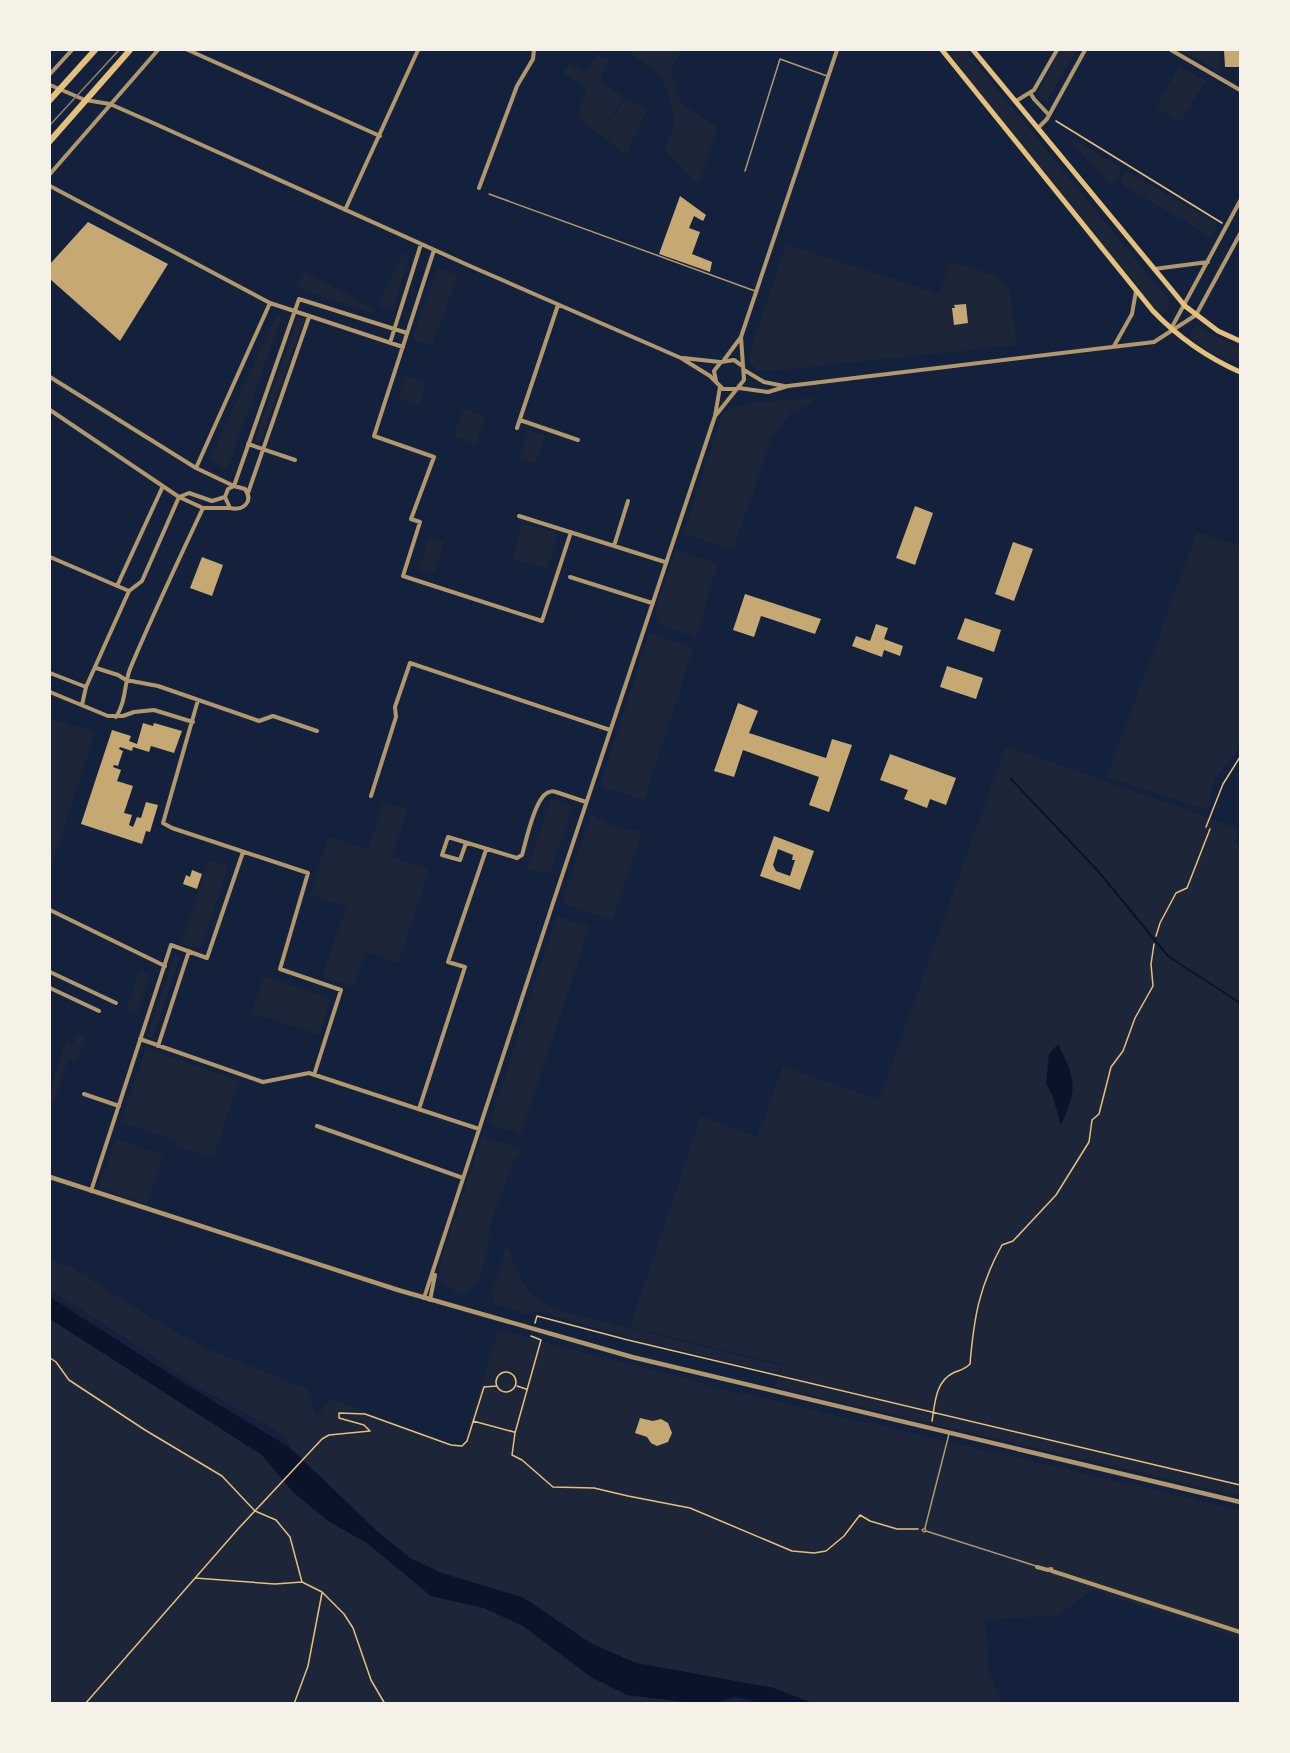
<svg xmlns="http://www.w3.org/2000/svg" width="1290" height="1753" viewBox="0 0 1290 1753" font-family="'Nunito Sans',sans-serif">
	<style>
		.green { fill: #1d2539 }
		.water { fill: #0b132b }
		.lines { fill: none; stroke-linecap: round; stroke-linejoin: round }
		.stream { stroke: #0b132b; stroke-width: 2 }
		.building { fill: #c6a872; fill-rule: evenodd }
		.path { stroke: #e5c07b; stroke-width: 1.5 }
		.service { stroke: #b1986c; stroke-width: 1.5 }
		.minor { stroke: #b1986c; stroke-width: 4 }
		.tertiary { stroke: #b1986c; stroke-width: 4.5 }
		.secondary { stroke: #e5c07b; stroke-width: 5 }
		.primary { stroke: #e5c07b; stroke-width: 6 }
		.tram { stroke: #918062; stroke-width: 1.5 }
	</style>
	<rect width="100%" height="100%" fill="#14213d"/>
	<path class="green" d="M631 50H681L670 71 681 104 718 128 699 183 692 179 665 150 675 121 663 77 630 53Z
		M945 50H965L1167 298 1169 303 1168 311 1162 313 1156 310Z
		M1062 50H1077L1046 102 1036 95Z
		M1182 50H1220L1221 73Z
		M596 55 610 59 599 80 604 85 624 96 607 124 626 99 647 110 626 155 578 118 586 87 563 74 569 63 586 72Z
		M1179 66 1206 81 1180 122 1156 108Z
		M1072 138 1121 168 1115 183 1110 184 1070 141Z
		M1126 171 1218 224 1211 237 1120 183Z
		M786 244 939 294 950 262 1001 277 1009 290 1017 345 769 371 757 370 748 359Z
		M403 252 409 256 393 310 379 305Z
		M438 268 458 275 432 346 413 339Z
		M305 272 373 308 372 313 297 288Z
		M277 314 282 316 227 469 210 460Z
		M298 317 305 318 260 443 255 440Z
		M1197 327 1240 348V365L1219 356 1192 340 1190 333Z
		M405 376 426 383 419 406 398 399Z
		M817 398 789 415 772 437 733 550 683 533 723 412C751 399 787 401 817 398Z
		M463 409 485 416 477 444 454 437Z
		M528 430 545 436 536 464 519 458Z
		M522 523 558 534 547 569 512 559Z
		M1197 532 1240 546V746L1216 778 1206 810 1107 777Z
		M430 537 444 542 434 574 419 569Z
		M676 550 718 564 696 638 660 624 655 612Z
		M649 633 694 648 644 800 600 786Z
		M50 718 95 732 50 871Z
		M1006 746 1240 829 1234 843 1240 846V1496L775 1387 783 1364 630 1327 701 1116 757 1137 783 1066 879 1100Z
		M551 799 572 806 550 874 545 872 544 874 528 868Z
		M383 802 407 809 392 857 429 870 398 963 366 952 353 987 323 976 346 906 310 895 328 837 368 849Z
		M591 815 617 827 642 832 612 920 562 903Z
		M209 860 228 867 200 948 181 944Z
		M557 916 589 927 521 1134 489 1124Z
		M175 955 179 957V959L153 1037 148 1038 147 1035Z
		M139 971 150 975 137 1014 126 1011Z
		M264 976 330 998 320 1035 252 1013Z
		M77 1033 85 1036 77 1060 69 1058 54 1102 50 1101V1092L66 1043 73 1045Z
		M146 1049 239 1081 213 1158 176 1146 177 1141 121 1122Z
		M482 1136 521 1149 519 1157 514 1159 489 1230C491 1242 482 1276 475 1285 471 1291 465 1293 458 1293L449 1286 447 1288 440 1278 439 1265Z
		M116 1139 163 1155 147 1204 99 1188Z
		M507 1245C514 1264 522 1290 540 1301 547 1305 555 1308 562 1311L781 1366 778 1374 630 1338 536 1311 526 1314 496 1305 491 1295Z
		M50 1260 70 1266 133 1307 205 1348 307 1389 316 1416 331 1399 449 1444 461 1445 466 1440 470 1420 499 1330 724 1389 1240 1510V1639L1092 1590 1059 1615 985 1620 989 1671 1002 1704 812 1703 774 1688 636 1663 592 1644 523 1598 442 1573 410 1558 377 1531 289 1447 291 1444 279 1432 200 1388 129 1340 50 1290Z
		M50 1319 262 1455 292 1491 328 1521 367 1543 431 1596 484 1608 523 1626 555 1648 665 1698 700 1703H50Z"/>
	<path class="water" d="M1058 1044C1076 1080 1078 1088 1061 1125L1053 1097 1046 1083 1049 1054Z
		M50 1297 192 1388 289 1447 377 1531 410 1558 442 1573 524 1598 592 1644 636 1663 774 1688 812 1703H764L735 1697 715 1703 700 1704 627 1695 591 1677 523 1626 484 1608 431 1596 367 1543 328 1521 292 1491 262 1455 50 1319Z"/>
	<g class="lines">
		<path class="stream" d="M1011 779 1098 871 1168 956 1240 1003"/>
	</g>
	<path class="building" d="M1224 50H1240V67H1225Z
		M680 196 706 215 703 221 694 216 689 228 700 232 692 254 712 262 710 272 659 254Z
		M88 222 168 264 120 341 50 279V264Z
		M966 304 968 323 954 325 952 308H955L954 305Z
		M915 506 933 513 915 565 896 558Z
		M1013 542 1033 549 1014 601 995 594Z
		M202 557 223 565 212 596 190 588Z
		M745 594 821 619 815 634 761 616 754 637 733 630Z
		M965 618 1001 630 994 652 957 639Z
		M876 624 888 628 884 639 903 646 900 656 884 650 882 657 852 646 856 636 870 641Z
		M947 666 983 678 976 699 940 687Z
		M738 703 758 711 749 733 826 758 832 739 852 745 829 812 809 805 819 777 743 750 734 777 714 771Z
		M143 723 153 726 154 723 182 731 174 753 151 746 149 752 133 747 132 751 120 747 119 749 123 751 118 766 114 765 113 767 121 770 117 781 133 786 124 813 132 815 129 825 133 827 137 817 141 818 146 802 158 805 150 832 146 831 142 844 81 824 112 730 131 736 129 741 137 744Z
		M890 754 956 778 946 805 930 799 927 808 904 799 908 790 880 780Z
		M774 836 814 851 800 890 760 876ZM778 849 793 855 792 860H795L790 876 776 871 773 865Z
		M192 870 202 874 197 889 183 884 186 875 190 877Z
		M640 1418 653 1421 661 1419 668 1423 672 1433 668 1442 657 1446 651 1443 647 1437 635 1433Z"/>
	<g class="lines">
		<path class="path" d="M1056 121 1222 223
			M1206 827 1223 784 1240 757
			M1156 936 1160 923 1176 893 1187 888 1210 829
			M535 1323 537 1316 628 1340 1240 1485
			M531 1336 541 1340 515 1433 512 1455 522 1460 553 1487 594 1488 628 1496 690 1508 792 1551 814 1553 826 1551 844 1536 860 1515 870 1521 897 1529H918
			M50 1358 56 1362 69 1380 145 1430 222 1476 255 1511 276 1520 290 1537 302 1582
			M496 1382a10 10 0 1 1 20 0a10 10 0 1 1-20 0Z
			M517 1386 526 1389
			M473 1421 514 1432
			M932 1421C935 1404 935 1382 953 1373 960 1370 964 1370 970 1364 974 1317 979 1287 1002 1245L1013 1241 1056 1195 1089 1142 1092 1120 1099 1114 1111 1067 1123 1051 1135 1018 1153 986 1151 964 1154 944
			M195 1578 275 1584 302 1582 322 1592 344 1614 353 1628 371 1680 385 1704
			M85 1704 238 1529 322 1439 329 1435 370 1431 364 1425 339 1418V1413L365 1414 451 1445 462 1446 467 1441 484 1387 497 1386
			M294 1704 308 1666 322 1593"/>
		<path class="service" d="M745 171 780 59 827 76
			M489 194 755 291
			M925 1528 949 1434
			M926 1531 924 1532 922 1530 925 1528 926 1531 1036 1566"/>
		<path class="minor" d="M188 50 380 136
			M1171 50 1240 90
			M50 74 72 50
			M50 85 85 100 110 104 151 122 470 266 681 358 710 376 723 389H737
			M1031 94 1034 99 1049 115
			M1016 101 1034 90 1057 50
			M1038 128 1047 119 1085 50
			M50 174 158 50
			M50 186 270 303 403 347
			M479 188 517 86 533 59 534 50
			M345 210 418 50
			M434 250 374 436 434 457 411 519 420 522 403 576 542 621 571 532
			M1154 269 1208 262
			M1172 327 1240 201
			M390 343 421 244
			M1114 346 1132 314 1136 291
			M683 358 720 362
			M724 360 741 337 837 50
			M744 370 764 382 784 386
			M50 377 196 468 234 486 245 489C254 502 243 511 230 508L225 497 228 489 234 486
			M716 381 714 371 721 362 734 360 741 365
			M739 388 768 392 788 386 1154 342 1196 315 1240 234
			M50 410 179 497 203 508H230
			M716 415 744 380 741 337
			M520 420 578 440
			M517 428 558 305
			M248 444 295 460
			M196 468 270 303
			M234 486 299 299 407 333
			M248 493 309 317
			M519 516 665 562
			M614 546 628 501
			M50 557 129 591
			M570 577 652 603
			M117 586 163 486
			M96 668 118 675 126 680 158 686 259 721 273 716 317 731
			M50 673 86 687
			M50 692 108 716H123L134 712 154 710 193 722
			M198 700 163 823 172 828 308 873 280 969 341 990 314 1075
			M82 705 86 687 129 591 142 581 179 497 189 493 212 501 225 497
			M116 717C126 702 124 685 130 669 153 614 178 561 203 508
			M371 796 396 717 395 707 410 663 610 730
			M466 843 460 860 442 855 448 837 517 858 522 855C526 841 535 799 547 793 551 791 552 791 556 792L586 802
			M50 910 165 966
			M50 972 116 1003
			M50 988 99 1011
			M140 1039 263 1082 309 1073 479 1129
			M158 1046 189 951
			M84 1094 119 1106
			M419 1109 465 967 448 962 486 850
			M317 1126 463 1178
			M91 1191 171 945 207 958 243 852
			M424 1298 552 906 715 416 720 387
			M430 1300 435 1275
			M1037 1567 1048 1570 1051 1569 1052 1571 1240 1632"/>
		<path class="tertiary" d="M50 1177 398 1290 632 1357 1240 1502"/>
		<path class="secondary" d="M942 50 1153 311C1179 338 1206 357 1240 372
			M973 50 1185 306 1218 331 1240 341"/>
		<path class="primary" d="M50 100 95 50
			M50 141 130 50"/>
		<path class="tram" d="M50 125 119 50"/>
	</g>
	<rect width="1290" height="1753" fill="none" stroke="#f6f1e7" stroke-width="102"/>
</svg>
